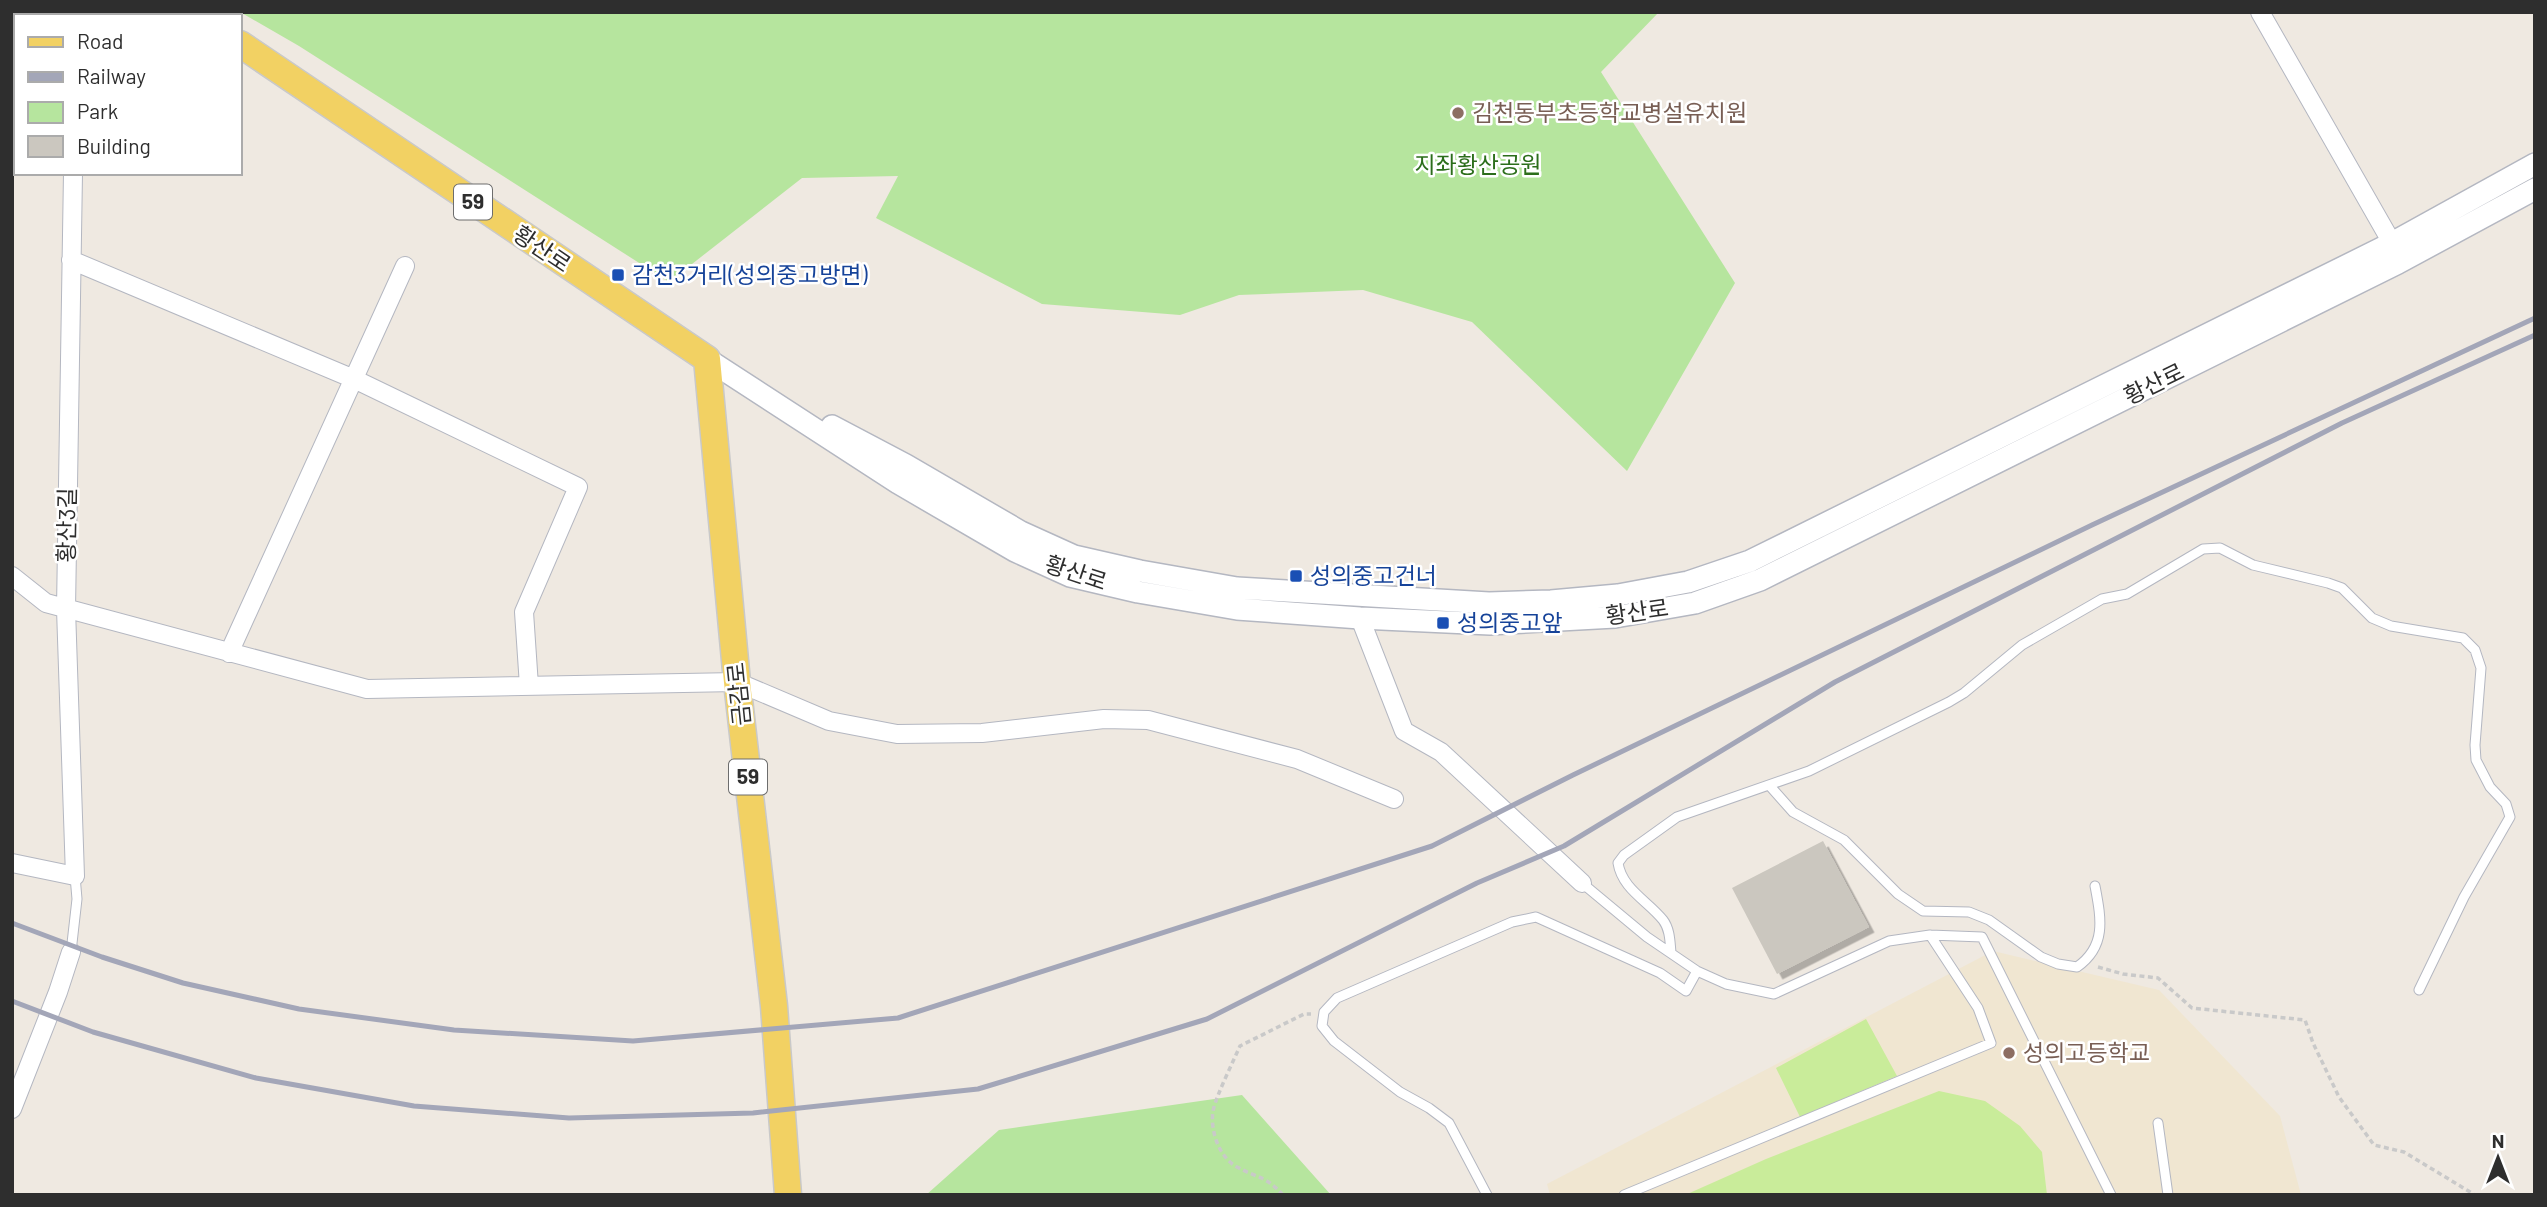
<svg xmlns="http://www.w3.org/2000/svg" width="2547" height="1207" viewBox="0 0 2547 1207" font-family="Barlow,'Noto Sans KR',sans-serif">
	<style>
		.education { fill: #f0e6d1 }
		.green { fill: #b6e59e }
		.pitch { fill: #c9ec9a }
		.building { fill: #cbc7bf; filter: url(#shadow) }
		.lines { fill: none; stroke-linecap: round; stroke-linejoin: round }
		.service-casing { stroke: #b4b7c1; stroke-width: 11 }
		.minor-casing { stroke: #b4b7c1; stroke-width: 20 }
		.tertiary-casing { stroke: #b4b7c1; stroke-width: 24 }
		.primary-casing { stroke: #c9c9c9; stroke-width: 29 }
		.path { stroke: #c9c9c9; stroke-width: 3.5; stroke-dasharray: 5 3.5; stroke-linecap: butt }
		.service { stroke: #fff; stroke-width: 9 }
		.minor { stroke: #fff; stroke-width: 18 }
		.tertiary { stroke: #fff; stroke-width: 21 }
		.primary { stroke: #f2d163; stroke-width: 26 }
		.rail { stroke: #a3a6b8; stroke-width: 5 }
		.education-dot { fill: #8d6e63; stroke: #fff; stroke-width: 2.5 }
		.transit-dot { fill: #1a4fb4; stroke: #fff; stroke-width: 2.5 }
		.labels { text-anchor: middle; stroke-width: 5; stroke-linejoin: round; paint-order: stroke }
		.shield { fill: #fff; stroke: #6d6d6d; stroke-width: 2 }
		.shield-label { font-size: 21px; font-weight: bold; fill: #2e2e2e }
		.education-label { font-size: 23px; fill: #785e54; stroke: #fff; text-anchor: start }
		.park-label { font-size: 23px; fill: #2c6e1b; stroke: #fff }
		.street-label { font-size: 23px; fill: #2e2e2e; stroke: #fff }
		.transit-label { font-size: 23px; fill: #164399; stroke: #fff; text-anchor: start }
	</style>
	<defs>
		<filter id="shadow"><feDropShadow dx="5.5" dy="5.5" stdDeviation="0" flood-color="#0004"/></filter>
	</defs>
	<rect width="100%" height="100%" fill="#efe9e1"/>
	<path class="education" d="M1993 951 2159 990 2280 1116 2301 1195H1550L1547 1184Z"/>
	<path class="green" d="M240 12H1659L1601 72 1735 283 1627 471 1472 322 1363 290 1239 295 1180 315 1042 304 876 218 898 176 802 178 669 282 299 46Z
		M1242 1095 1331 1195H926L999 1130Z"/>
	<path class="pitch" d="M1866 1019 1897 1076 1800 1117 1776 1068Z
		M1939 1091 1985 1101 2020 1126 2042 1152 2047 1195H1685L1766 1159Z"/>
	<path class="building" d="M1823 841 1869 927 1777 974 1732 888Z"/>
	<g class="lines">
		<defs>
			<path id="service" d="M1769 785 1793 812 1844 840 1898 894 1923 911 1969 912 1989 920 2041 957 2058 964 2077 967C2107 946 2101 918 2095 886
				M1582 883 1647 937 1697 971 1726 984 1774 994 1889 941 1930 935 1982 937 2111 1195
				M71 952 77 899 75 876
				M1671 953C1670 942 1670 929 1663 920 1648 901 1622 889 1618 863L1624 855 1677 817 1809 771 1949 702 1964 693 2022 645 2102 599 2127 594 2203 549 2220 548 2253 565 2328 583 2342 588 2372 618 2391 626 2463 638 2475 650 2481 668 2475 745 2476 760 2490 787 2506 804 2510 817 2464 897 2419 990
				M2158 1123 2168 1195
				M1487 1195 1449 1123 1429 1108 1400 1092 1334 1041 1322 1026 1324 1012 1337 998 1512 922 1536 917 1660 973 1686 991 1697 971
				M1624 1195 1991 1043 1978 1008 1930 935"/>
			<path id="minor" d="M65 12 67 16
				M2260 12 2392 243 2395 253
				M43 16V12
				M12 133 16 120
				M71 260 354 379 578 487 524 612 529 686
				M12 576 46 603 367 689 737 682 829 721 897 734 982 733 1104 719 1148 720 1297 759 1394 799
				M1360 618 1404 731 1441 752 1582 883
				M229 653 405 266
				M12 863 75 876 66 609 73 173
				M12 1109 58 992 71 952"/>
			<path id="tertiary" d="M707 359 898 483 1015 551 1070 576 1138 592 1237 609 1360 618 1490 624 1615 617 1695 603 1760 580 2398 263 2535 189
				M832 426 906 465 1021 532 1074 556 1140 571 1237 588 1489 603 1551 601 1618 595 1688 582 1750 561 2392 243 2535 164"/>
			<path id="primary" d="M190 12 197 16
				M240 44 707 359 737 682 774 1006 788 1195"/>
		</defs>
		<use href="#service" class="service-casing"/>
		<use href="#minor" class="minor-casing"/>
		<use href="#tertiary" class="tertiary-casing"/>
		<use href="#primary" class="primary-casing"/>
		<path class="path" d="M2098 967 2123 974 2158 978 2192 1008 2305 1020 2313 1043 2339 1097 2374 1145 2404 1152 2475 1195
			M1283 1195C1266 1176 1257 1178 1237 1167 1219 1157 1210 1131 1213 1111 1216 1096 1233 1062 1240 1046L1304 1014H1311"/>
		<use href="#service" class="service"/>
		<use href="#minor" class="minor"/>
		<use href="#tertiary" class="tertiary"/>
		<use href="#primary" class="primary"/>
		<path class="rail" d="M12 923 102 957 183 983 299 1009 454 1030 633 1041 898 1018 1432 846 1573 775 2092 525 2535 318
			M12 1001 93 1032 256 1078 414 1106 569 1118 753 1113 978 1089 1207 1019 1477 883 1564 846 1835 682 2342 423 2535 335"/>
	</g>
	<g class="education-dot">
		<circle cx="1458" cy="113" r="7"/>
		<circle cx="2009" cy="1053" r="7"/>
	</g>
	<g class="transit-dot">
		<rect x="611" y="268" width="14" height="14" rx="3.5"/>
		<rect x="1289" y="569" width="14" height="14" rx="3.5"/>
		<rect x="1436" y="616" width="14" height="14" rx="3.5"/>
	</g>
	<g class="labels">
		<g class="shield">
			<rect x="454" y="184.5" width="38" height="35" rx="5"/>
			<rect x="729" y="759.5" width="38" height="35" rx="5"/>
		</g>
		<g class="shield-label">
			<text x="473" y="209">59</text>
			<text x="748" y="784">59</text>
		</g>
		<g class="education-label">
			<text x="1472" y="121">김천동부초등학교병설유치원</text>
			<text x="2023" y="1061">성의고등학교</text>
		</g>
		<g class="park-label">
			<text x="1478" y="173">지좌황산공원</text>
		</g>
		<g class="street-label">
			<text transform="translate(542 249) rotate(34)" y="8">황산로</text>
			<text transform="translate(2154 384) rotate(-26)" y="8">황산로</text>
			<text transform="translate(67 525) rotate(-89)" y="8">황산3길</text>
			<text transform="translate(1076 573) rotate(18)" y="8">황산로</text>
			<text transform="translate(1637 612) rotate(-8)" y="8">황산로</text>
			<text transform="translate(739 694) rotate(-96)" y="8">금감로</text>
		</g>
		<g class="transit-label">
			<text x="632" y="283">감천3거리(성의중고방면)</text>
			<text x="1310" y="584">성의중고건너</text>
			<text x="1457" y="631">성의중고앞</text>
		</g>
	</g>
	<rect width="2547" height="1207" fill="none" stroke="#2e2e2e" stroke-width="28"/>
	<rect x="14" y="14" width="228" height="161" fill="#ffffff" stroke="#ababab" stroke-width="2"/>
	<rect x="28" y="37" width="35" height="10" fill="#f2d163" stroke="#ababab" stroke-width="2"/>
	<text x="77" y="49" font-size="21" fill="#2e2e2e">Road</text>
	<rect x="28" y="72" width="35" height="10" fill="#a3a6b8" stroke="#ababab" stroke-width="2"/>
	<text x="77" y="84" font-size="21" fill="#2e2e2e">Railway</text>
	<rect x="28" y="102" width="35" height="21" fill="#b6e59e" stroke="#ababab" stroke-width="2"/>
	<text x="77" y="119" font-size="21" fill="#2e2e2e">Park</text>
	<rect x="28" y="136" width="35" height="21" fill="#cbc7bf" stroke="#ababab" stroke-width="2"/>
	<text x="77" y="154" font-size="21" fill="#2e2e2e">Building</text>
	<g transform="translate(2498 1158)" stroke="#ffffff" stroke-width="5" paint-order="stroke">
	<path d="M0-5L12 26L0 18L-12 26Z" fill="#2e2e2e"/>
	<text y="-10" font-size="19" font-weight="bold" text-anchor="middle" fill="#2e2e2e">N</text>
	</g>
</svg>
